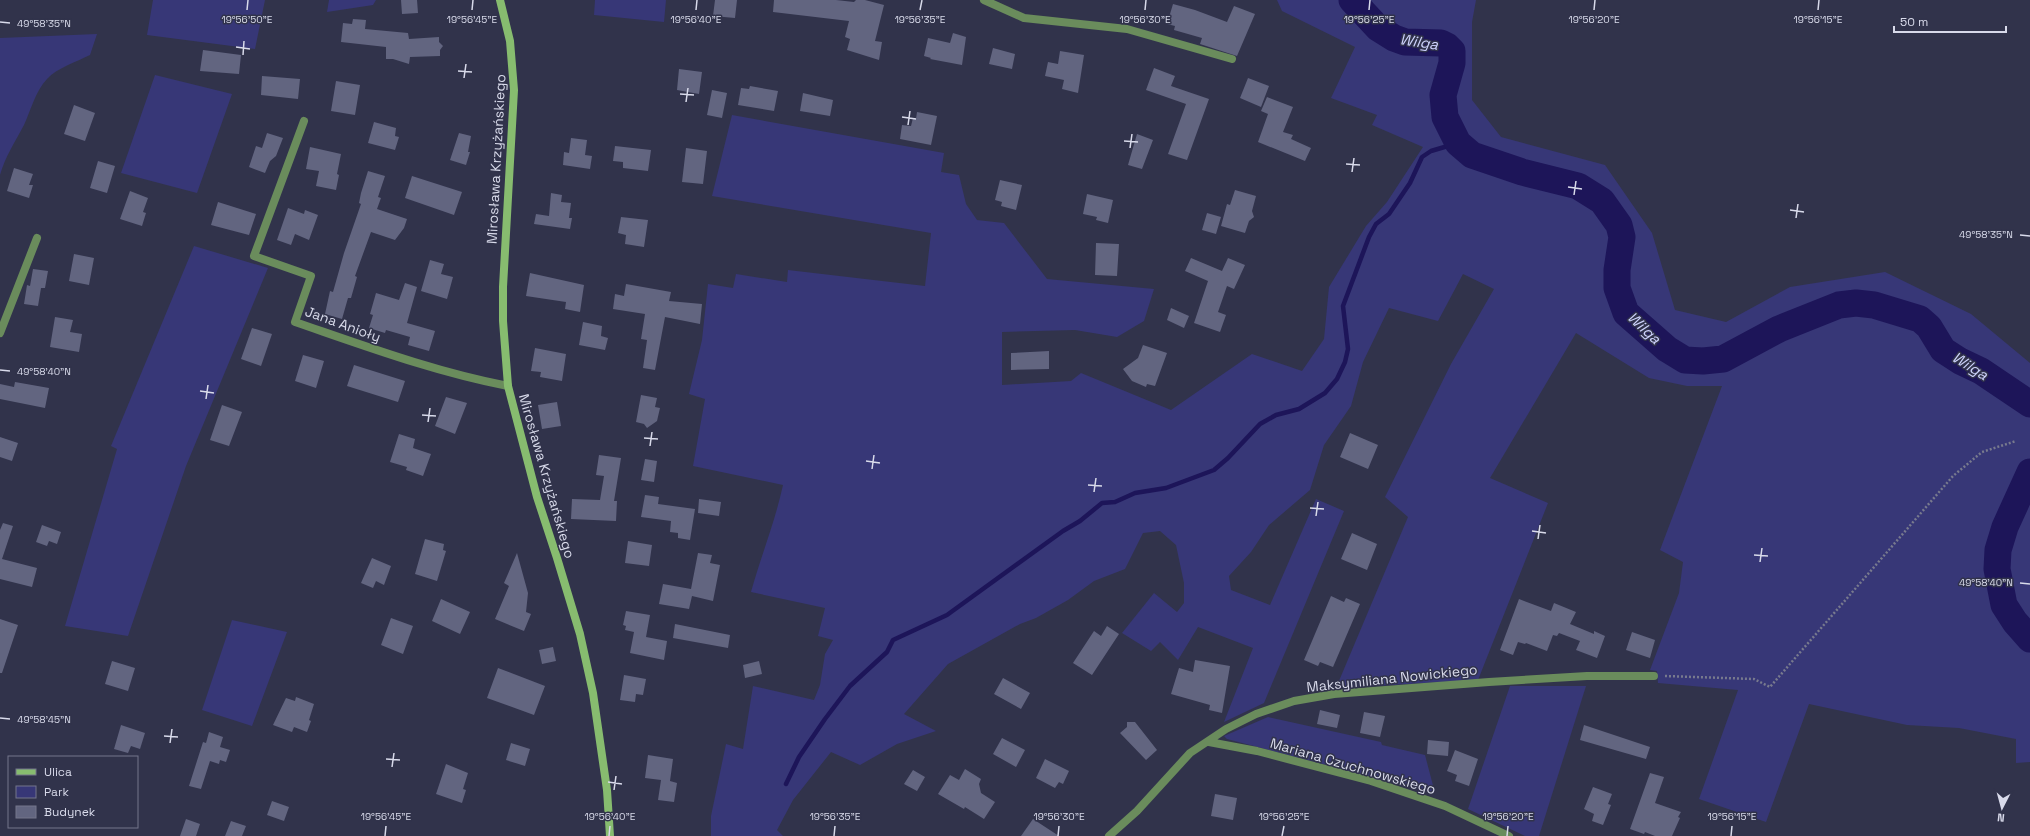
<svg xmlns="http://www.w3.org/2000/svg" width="2030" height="836" viewBox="0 0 2030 836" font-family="'Space Grotesk',sans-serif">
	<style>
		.green { fill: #373777 }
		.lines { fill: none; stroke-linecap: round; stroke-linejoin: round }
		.stream { stroke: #1d1559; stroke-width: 4.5 }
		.river { stroke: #1d1559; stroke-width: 27 }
		.building { fill: #626580 }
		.path { stroke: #787a8e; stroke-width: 2.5; stroke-dasharray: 2 2; stroke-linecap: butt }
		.lane { stroke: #6a8c5c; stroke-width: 8 }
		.street { stroke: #6a8c5c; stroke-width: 8 }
		.secondary { stroke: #87bc6f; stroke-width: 8 }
		.ticks { fill: none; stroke: #d8daea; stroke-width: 1.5 }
		.labels { text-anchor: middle; stroke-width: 3; stroke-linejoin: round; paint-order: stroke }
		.street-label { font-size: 14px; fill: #d8daea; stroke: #31334b }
		.water-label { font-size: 15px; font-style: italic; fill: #ced3fd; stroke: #31334b }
		.ticks-label { font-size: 10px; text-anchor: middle; fill: #d8daea; stroke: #31334b; stroke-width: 3; stroke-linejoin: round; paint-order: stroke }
	</style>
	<rect width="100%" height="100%" fill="#31334b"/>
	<path class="green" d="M153 0H265L255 49 147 35Z
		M329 0H376L373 5 327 12Z
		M595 0H666L664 22 594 15Z
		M1277 0H1476L1472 22V100L1501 137 1605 165 1652 233 1675 310 1726 322 1790 287 1885 272 1971 314 2030 363V762L2016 763V739L1959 728 1907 725 1809 704 1766 822 1699 799 1738 690 1658 683 1657 671 1650 670 1679 593 1683 562 1660 550 1722 386H1687L1649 378 1576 333 1490 478 1548 503 1478 680 1336 688 1408 517 1385 497 1451 364 1494 289 1463 274 1438 321 1389 308 1363 362 1351 406 1324 445 1310 490 1269 525 1251 552 1229 576 1231 590 1270 605 1316 499 1344 511 1264 703 1224 722 1253 648 1198 627 1178 660 1160 642 1151 651 1122 633 1154 593 1177 612 1184 603V583L1176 545 1160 531 1143 533 1125 569 1094 581 1068 600 1036 618 1020 624 948 664 904 714 936 731 897 744 860 765 831 752 793 800 777 830 783 836H711V816L726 744 743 749 753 686 814 700 820 685 825 654 833 640 818 636 825 608 751 592C761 556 775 522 783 485L693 466 705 399 689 394 702 340 708 284 733 288 736 274 787 282 788 270 925 286 931 233 712 196 732 115 944 153 941 172 959 175 966 204 977 220 1004 223 1047 279 1154 289 1144 321 1117 337 1075 330 1002 332V385L1071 381 1081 373 1171 410 1252 354 1302 371 1324 339 1329 287 1366 226 1387 202 1423 147 1372 125 1377 115 1331 98 1355 47 1282 11Z
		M97 34 90 55C76 62 57 68 47 79 35 92 31 110 24 125 15 142 5 157 0 175V38Z
		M155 75 232 94 197 193 121 173Z
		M194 246 268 268 186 466 128 636 65 626 117 449 111 446Z
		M232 620 287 632 252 726 202 710Z
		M1510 686H1586L1539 836H1525L1468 809Z
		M1268 717 1381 742 1382 745 1425 755 1435 793 1227 739 1224 736Z"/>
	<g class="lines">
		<path class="stream" d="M786 784 799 757 825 719 850 686 887 652 893 640 947 615 1063 531 1080 521 1102 503 1115 502 1135 493 1166 488 1214 470 1228 458 1260 424 1276 415 1299 409 1325 393 1337 379 1345 362 1348 349 1343 306 1369 237 1376 224 1389 214 1410 183 1422 157 1431 151 1458 143"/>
		<path class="river" d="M1352 0 1378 28 1394 38 1405 42 1441 43 1447 46 1452 51V63L1443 95 1445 117 1458 143 1472 155 1522 172 1578 186 1602 201 1619 225 1622 237 1617 270V288L1626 313 1667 349 1685 360 1703 361 1723 359 1779 329 1839 305 1856 303 1874 305 1920 319 1929 327 1943 350 1960 361 1981 371 2030 404
			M2030 472 2005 527 1998 550 1997 569 2004 605 2015 622 2030 639"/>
	</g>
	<path class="building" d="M401 0H417L418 13 402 14Z
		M715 0H737L735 18 713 16Z
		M774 0H836L854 2 856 0H865L884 5 875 41 882 42 879 60 847 50 850 39 845 37 849 21 773 12Z
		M1173 4 1195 10 1227 22 1234 6 1255 14 1237 56 1200 44 1202 38 1174 30 1175 26 1167 24Z
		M353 19 366 20 365 29 408 33 409 39 439 37V42L443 46 440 50V56L410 57 409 64 393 59H386V47L341 42 343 23 352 24Z
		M953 33 966 37 962 65 930 59 931 58 924 56 928 38 950 43Z
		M993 48 1015 54 1012 69 989 64Z
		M203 50 241 55 239 74 200 71Z
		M1060 51 1084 55 1078 93 1062 89 1064 80 1045 76 1048 62 1058 64Z
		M1154 68 1175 76 1171 86 1209 99 1187 160 1168 154 1186 104 1146 90Z
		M679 69 702 72 699 94 677 90Z
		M262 76 300 79 298 99 261 95Z
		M1248 78 1269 86 1261 107 1240 98Z
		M336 81 360 85 355 115 331 111Z
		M750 86 778 91 774 111 738 105 741 88 749 89Z
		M712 90 727 93 722 118 707 115Z
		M803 93 833 100 830 116 800 111Z
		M1267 97 1293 107 1283 132 1293 135 1291 139 1311 148 1305 161 1258 142 1268 114 1261 111Z
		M74 105 95 113 85 141 64 134Z
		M917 112 937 116 931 145 900 139 902 125 911 126 913 118 916 119Z
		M374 122 396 128 395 136 399 137 395 150 368 143Z
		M267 133 283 138 276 156 270 161 265 173 249 167 256 146 262 148Z
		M459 133 471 136 468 152H470L466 165 450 160Z
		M1137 134 1153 140 1142 169 1128 165Z
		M571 138 587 140 585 155 592 156 590 169 563 165 564 152 569 153Z
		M615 146 651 150 648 171 623 168V162L613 161Z
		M310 147 341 154 337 174 339 175 336 190 316 186 319 171 306 169Z
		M686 148 707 151 703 184 682 182Z
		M98 161 115 166 107 193 90 188Z
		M14 168 33 174 29 185H33L29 198 7 191Z
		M368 171 385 176 378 197 381 198 377 209 407 219 404 228 395 240 371 232 355 276 357 277 351 298H348L342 319 325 314 330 291 333 292 344 253 361 204 359 203 361 193Z
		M412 176 462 192 454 215 405 198Z
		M1000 180 1022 185 1016 210 1001 206 1002 202 995 200Z
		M1235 190 1256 196 1252 211 1254 217 1249 221 1245 233 1221 226 1227 204 1230 205Z
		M130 191 148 198 143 212 146 213 142 226 120 219Z
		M551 193 562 195 561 202 571 203 569 218H572L570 229 534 224 536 214 549 216Z
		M1087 194 1113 200 1108 223 1096 220 1097 217 1083 214Z
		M218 202 256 214 249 235 211 225Z
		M288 208 304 214 305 210 318 215 309 240 295 234 291 245 277 240Z
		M1207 213 1221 217 1216 234 1202 230Z
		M621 217 648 220 644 247 625 244 626 235 618 233Z
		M1096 243 1119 244 1117 276 1095 275Z
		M74 254 94 258 89 285 69 281Z
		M1191 258 1222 271 1228 258 1245 265 1234 289 1227 286 1218 312 1226 315 1220 332 1194 323 1208 281 1185 271Z
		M430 260 444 264 441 274 453 277 447 299 421 291Z
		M33 269 48 271 45 288H41L38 306 24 304 27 285 30 286Z
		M530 273 584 285 580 312 565 309 566 302 526 296Z
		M405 283 417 287 407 323 435 331 429 351 408 345 410 337 386 330 385 333 369 328 373 315 370 314 376 293 399 300Z
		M626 284 671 292 669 301 702 304 700 324 665 317 655 370 643 368 647 340 641 339 645 314 613 309 615 294 624 296Z
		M1171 308 1189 316 1184 328 1167 320Z
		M55 317 73 320 70 332 82 334 79 352 50 347Z
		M583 322 602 326 601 336 608 338 605 350 579 345Z
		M252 328 272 334 261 366 241 359Z
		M1143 345 1167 353 1155 386 1147 384 1146 387 1132 381 1123 369 1138 358Z
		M535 348 566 354 562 381 540 377 541 372 531 371Z
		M1049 351V369L1011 370V353Z
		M303 355 324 361 316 388 295 381Z
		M354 365 405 381 398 402 347 386Z
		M15 382 49 388 45 408 0 399V384L14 387Z
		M641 395 657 398 655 407 660 408 657 421 647 428 644 424 636 422Z
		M446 397 467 403 455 434 435 426Z
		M557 402 561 426 542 429 538 405Z
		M222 405 242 412 229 446 210 440Z
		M1350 433 1378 445 1368 469 1340 457Z
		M399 434 415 439 413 448 431 454 423 476 406 470 407 467 390 462Z
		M0 437 18 443 12 461 0 457Z
		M599 455 621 458 614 501H617L616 521 571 519 572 499 600 500 604 476 596 475Z
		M645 459 657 461 654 482 641 480Z
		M645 495 659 497 658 504 695 509 690 540 678 538V533L670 532 671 521 641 517Z
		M699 499 721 502 719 516 698 513Z
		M3 523 13 526 2 559 37 568 32 587 0 579V530Z
		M42 525 61 532 57 544 49 541 47 546 36 542Z
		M1352 533 1377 544 1367 570 1341 559Z
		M425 539 444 544 443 550 446 551 437 581 415 574Z
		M628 541 652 545 649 566 625 563Z
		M517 553 528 593 526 612 531 614 524 631 495 619 509 586 504 583Z
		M698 553 712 555 710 563 720 565 713 601 692 596 689 609 659 604 663 584 691 589Z
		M372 558 391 566 384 585 376 581 373 588 361 583Z
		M1331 596 1344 602 1346 598 1360 604 1333 667 1320 662 1318 666 1304 660Z
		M441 599 470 612 460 634 432 621Z
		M1519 599 1551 611 1554 603 1576 612 1570 624 1594 634V631L1605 636 1597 658 1576 650 1580 641 1559 633 1557 636 1553 635 1547 651 1526 643 1525 644 1518 642 1513 655 1500 650Z
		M626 611 650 615 646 637 667 641 664 660 630 653 634 632 625 630 626 626 623 625Z
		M391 618 413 626 403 654 381 645Z
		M0 619 18 625 2 673H0Z
		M675 624 730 635 728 648 673 638Z
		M1107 626 1119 634 1092 675 1073 663 1094 631 1101 636Z
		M1632 632 1655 640 1650 658 1626 650Z
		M553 647 556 661 542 664 539 650Z
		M1195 660 1230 666 1222 713 1209 710 1210 705 1171 694 1179 668 1193 672Z
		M112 661 135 668 128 691 105 684Z
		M759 661 762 674 745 678 743 665Z
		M498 668 545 686 534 715 487 698Z
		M624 675 646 679 643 695 636 694 635 702 620 700Z
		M1003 678 1030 693 1021 709 994 694Z
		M296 697 314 704 309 720 311 721 307 732 294 727 292 732 273 725 286 698 295 701Z
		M1320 710 1340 715 1337 728 1317 724Z
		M1364 712 1385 716 1380 737 1360 733Z
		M1127 722H1135L1157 750 1146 760 1120 733 1127 727Z
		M121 725 145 733 140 749 131 746 128 753 114 749Z
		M1584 725 1650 747 1646 759 1580 740Z
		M209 732 223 737 220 747 230 750 226 762 220 760 219 764 210 761 201 789 189 786 203 742 206 743Z
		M1002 738 1025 750 1016 767 993 754Z
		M1428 740 1449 742 1448 756 1427 754Z
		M511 743 530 749 525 766 506 760Z
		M1455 750 1478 759 1469 786 1455 781 1457 775 1447 771Z
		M648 755 673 759 670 781 677 783 674 802 658 800 661 780 645 778Z
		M1045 759 1069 771 1063 784 1059 782 1055 788 1036 778Z
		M446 764 468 773 463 789 466 790 462 803 436 794Z
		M965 769 981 779 979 784 981 793 995 802 984 819 965 807 964 809 938 794 950 775 959 780Z
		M913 770 925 777 917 791 904 784Z
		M1650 773 1664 777 1655 803 1681 812 1678 817 1680 818 1672 836H1655L1645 832 1644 834 1630 829Z
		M1593 787 1612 794 1608 804 1611 805 1603 825 1592 821 1594 814 1584 809Z
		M1215 794 1237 798 1233 820 1211 816Z
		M272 801 289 807 284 821 267 815Z
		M186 819 200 824 196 836H180Z
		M1033 819 1059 836H1021Z
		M231 821 246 826 242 836H225Z"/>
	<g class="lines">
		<path class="path" d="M1665 676 1754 679 1770 687 1953 476 1982 452 2016 441"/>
		<path class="lane" d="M0 333 37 238"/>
		<path class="street" d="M984 0 1024 18 1127 29 1232 59
			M304 121 254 256 311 276 295 322C365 346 435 372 508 386
			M1209 742 1257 751 1371 781 1445 806 1509 836
			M1109 836 1137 811 1190 753 1226 729 1256 714 1294 701 1334 694 1489 682 1587 676H1654"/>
		<path class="secondary" d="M500 0 510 41 514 90 503 287V321L508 386 537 497 557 558 580 634 593 693 607 790 610 836"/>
	</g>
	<path class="ticks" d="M247 10 248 0M472 10 473 0M696 10 697 0M920 10 922 0M1145 10 1146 0M1369 10 1370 0M1594 10 1595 0M1818 10 1819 0M0 22 10 23M236 47 250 49M243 55 244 41M458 71 472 72M464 78 466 64M680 94 694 95M686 102 688 88M902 117 916 119M908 125 910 111M1124 141 1138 142M1130 148 1132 134M1346 164 1360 165M1352 172 1354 158M1568 187 1582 189M1574 195 1576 181M1790 210 1804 212M1796 218 1798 204M2020 235 2030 236M0 370 10 371M200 391 214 393M206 399 208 385M422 415 436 416M428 422 430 408M644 438 658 439M650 446 652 432M866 461 880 463M872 469 874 455M1088 485 1102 486M1094 492 1096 478M1310 508 1324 509M1316 516 1318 502M1532 531 1546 533M1538 539 1540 525M1754 555 1768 556M1760 562 1762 548M2020 583 2030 584M0 718 10 719M164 736 178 737M170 743 172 729M386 759 400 760M392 767 394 753M608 782 622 784M614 790 616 776M385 836 386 826M609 836 610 826M834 836 835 826M1058 836 1059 826M1282 836 1284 826M1507 836 1508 826M1731 836 1732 826"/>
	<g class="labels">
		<g class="street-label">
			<text transform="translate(496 159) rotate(-87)" y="5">Mirosława Krzyżańskiego</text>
			<text transform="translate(343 324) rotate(20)" y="5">Jana Anioły</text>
			<text transform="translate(547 476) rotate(74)" y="5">Mirosława Krzyżańskiego</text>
			<text transform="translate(1392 678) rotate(-6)" y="5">Maksymiliana Nowickiego</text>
			<text transform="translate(1353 766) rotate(16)" y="5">Mariana Czuchnowskiego</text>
		</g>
		<g class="water-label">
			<text transform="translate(1419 42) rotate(9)" y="5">Wilga</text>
			<text transform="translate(1644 328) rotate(43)" y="5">Wilga</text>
			<text transform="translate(1970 366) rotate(32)" y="5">Wilga</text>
		</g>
	</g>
	<g class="ticks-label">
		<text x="247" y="23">19°56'50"E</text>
		<text x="472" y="23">19°56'45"E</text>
		<text x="696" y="23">19°56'40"E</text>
		<text x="920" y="23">19°56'35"E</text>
		<text x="1145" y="23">19°56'30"E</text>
		<text x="1369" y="23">19°56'25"E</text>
		<text x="1594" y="23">19°56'20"E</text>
		<text x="1818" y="23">19°56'15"E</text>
		<text x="44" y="27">49°58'35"N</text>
		<text x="1986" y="238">49°58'35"N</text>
		<text x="44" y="375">49°58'40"N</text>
		<text x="1986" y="586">49°58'40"N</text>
		<text x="44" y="723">49°58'45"N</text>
		<text x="386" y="820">19°56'45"E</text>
		<text x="610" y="820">19°56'40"E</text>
		<text x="835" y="820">19°56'35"E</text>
		<text x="1059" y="820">19°56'30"E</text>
		<text x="1284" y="820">19°56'25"E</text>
		<text x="1508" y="820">19°56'20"E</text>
		<text x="1732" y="820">19°56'15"E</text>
	</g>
	<rect x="8" y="756" width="130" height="72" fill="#31334b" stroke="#74768b"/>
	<rect x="16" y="769" width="20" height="6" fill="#87bc6f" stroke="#74768b"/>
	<text x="44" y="776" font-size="12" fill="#d8daea">Ulica</text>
	<rect x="16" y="786" width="20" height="12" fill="#373777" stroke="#74768b"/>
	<text x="44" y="796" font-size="12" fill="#d8daea">Park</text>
	<rect x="16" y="806" width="20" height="12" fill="#626580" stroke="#74768b"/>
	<text x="44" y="816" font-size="12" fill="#d8daea">Budynek</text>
	<g transform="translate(2002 808) rotate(186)" stroke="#31334b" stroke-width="3" paint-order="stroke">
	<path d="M0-3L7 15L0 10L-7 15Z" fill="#d8daea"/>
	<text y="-6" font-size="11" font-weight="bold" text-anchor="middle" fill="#d8daea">N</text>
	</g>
	<path d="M1894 26v6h112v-6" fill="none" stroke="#d8daea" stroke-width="2"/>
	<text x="1900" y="26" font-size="12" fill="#d8daea" stroke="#31334b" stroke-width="3" paint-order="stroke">50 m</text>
</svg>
